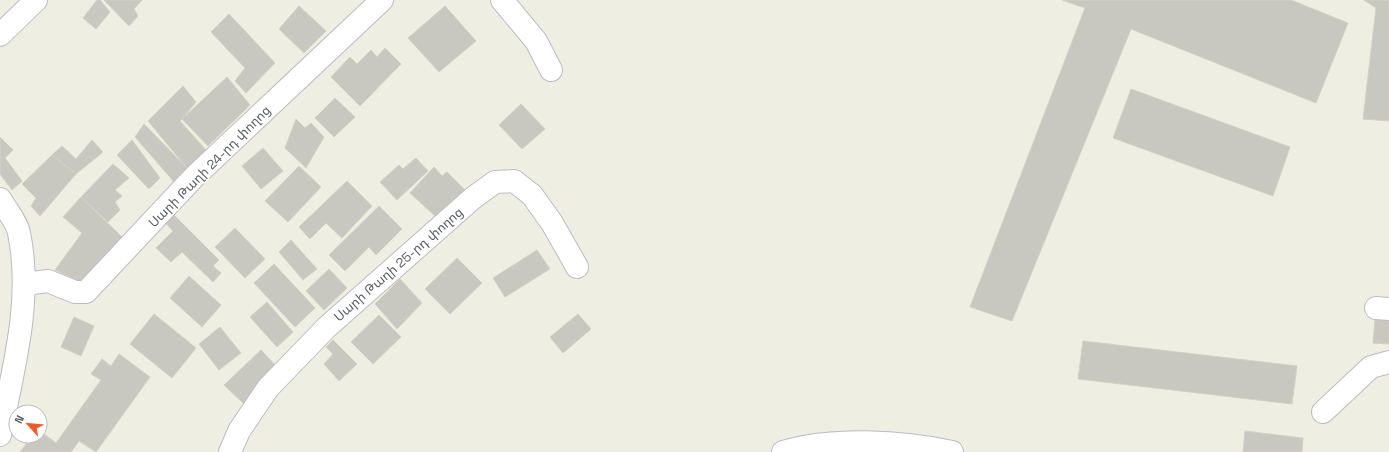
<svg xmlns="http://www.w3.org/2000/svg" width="1389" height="452" viewBox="0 0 1389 452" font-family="'Space Grotesk','Noto Sans Armenian',sans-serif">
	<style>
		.building { fill: #c9c8c0; stroke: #d3d1c1 }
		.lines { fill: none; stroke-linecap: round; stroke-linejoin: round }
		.minor-casing { stroke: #bbbcc2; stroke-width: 24 }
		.minor { stroke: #fff; stroke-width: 22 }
		.labels { text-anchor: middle; stroke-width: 3; stroke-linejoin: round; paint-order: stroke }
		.street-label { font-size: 13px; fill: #5b5e64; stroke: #fff }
	</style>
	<rect width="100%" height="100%" fill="#eeeee3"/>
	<path class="building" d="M97 0H100L110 12 96 29 83 18Z
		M104 0H142L134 9 138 16 129 26Z
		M1062 0H1291L1348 23 1316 103 1131 29 1012 321 970 307 1085 8Z
		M1364 0H1389V121L1363 119 1376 8Z
		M299 6 326 31 304 53 279 29Z
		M445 6 476 41 439 72 408 38Z
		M229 14 275 63 246 93 235 81 245 68 211 32Z
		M385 48 401 64 360 106 331 77 350 57 357 64 371 50 377 57Z
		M227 77 250 105 208 146 182 119Z
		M183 86 196 102 180 121 206 150 187 168 148 121Z
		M1131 89 1290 147 1273 196 1113 138Z
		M335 98 355 117 334 137 315 118Z
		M521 104 545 129 522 149 499 125Z
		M296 119 305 128 311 123 324 137 306 168 285 148Z
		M144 124 187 168 175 183 135 137Z
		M0 137 13 150 5 158 22 181 12 190 0 174Z
		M92 140 103 152 76 174 52 155 62 146 76 159Z
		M132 140 160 178 149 189 117 155Z
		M263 148 283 171 261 189 242 166Z
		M52 155 76 174 40 216 31 206 36 198 22 184Z
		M416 158 428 171 397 200 380 182 399 165 403 169Z
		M113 164 129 178 115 190 122 196 115 202 120 210 108 222 81 197Z
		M299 166 321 187 288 222 265 201Z
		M434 167 442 176 447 172 466 191 449 208 447 206 435 216 410 193Z
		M347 181 372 206 342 238 326 223 310 239 299 227Z
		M81 197 122 237 81 282 55 270 82 233 63 217Z
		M379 206 402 229 376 255 369 247 345 271 329 255Z
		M169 210 219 260 213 266 221 273 213 282 182 252 171 262 156 248 173 231 161 218Z
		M235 228 265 259 245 278 215 247Z
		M291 240 317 269 303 280 279 252Z
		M537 250 550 269 505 297 493 278Z
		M457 258 482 283 450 314 425 289Z
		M274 264 315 308 295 327 254 283Z
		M329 269 347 288 324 310 306 291Z
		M189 276 221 305 202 327 170 298Z
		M400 279 422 303 397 329 375 304Z
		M267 302 293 332 277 347 250 317Z
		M154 314 196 348 172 378 130 344Z
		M578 314 591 329 563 353 550 337Z
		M379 315 401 337 373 364 351 342Z
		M74 317 94 326 81 356 61 347Z
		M1375 319 1389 320V344L1373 343Z
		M220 327 241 353 219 370 199 344Z
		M333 340 357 364 339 381 324 364 333 354 326 347Z
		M1083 341 1297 366 1292 404 1078 379Z
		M261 350 279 369 243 403 224 385Z
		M119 354 150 377 96 452 79 441 71 452H20L32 436H40V431L56 443 101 380 91 374 102 359 111 366Z
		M1245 431 1303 438 1302 452H1243Z"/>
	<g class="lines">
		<defs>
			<path id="minor" d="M502 0 536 41 551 70
				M0 35 36 0
				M0 199C6 209 17 222 19 233 33 300 13 370 0 435
				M24 284 48 281 75 292H86L194 177 382 0
				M1376 308 1389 309
				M1323 412 1371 367 1389 362
				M230 452 239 431 268 388 327 327 473 198 495 182 514 181 532 195 552 223 577 267
				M783 452C833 437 902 441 952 452"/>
		</defs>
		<use href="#minor" class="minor-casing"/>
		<use href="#minor" class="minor"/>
	</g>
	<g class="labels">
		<g class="street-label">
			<text transform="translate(209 166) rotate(-45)" y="5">Սարի Թաղի 24-րդ փողոց</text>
			<text transform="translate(398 264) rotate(-41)" y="5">Սարի Թաղի 25-րդ փողոց</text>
		</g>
	</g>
	<g transform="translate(28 424) rotate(297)"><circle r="19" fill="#ffffff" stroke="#bdbfc1"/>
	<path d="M0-3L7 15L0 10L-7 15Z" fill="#eb5d2d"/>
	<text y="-6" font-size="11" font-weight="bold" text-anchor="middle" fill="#5b5e64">N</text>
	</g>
</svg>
